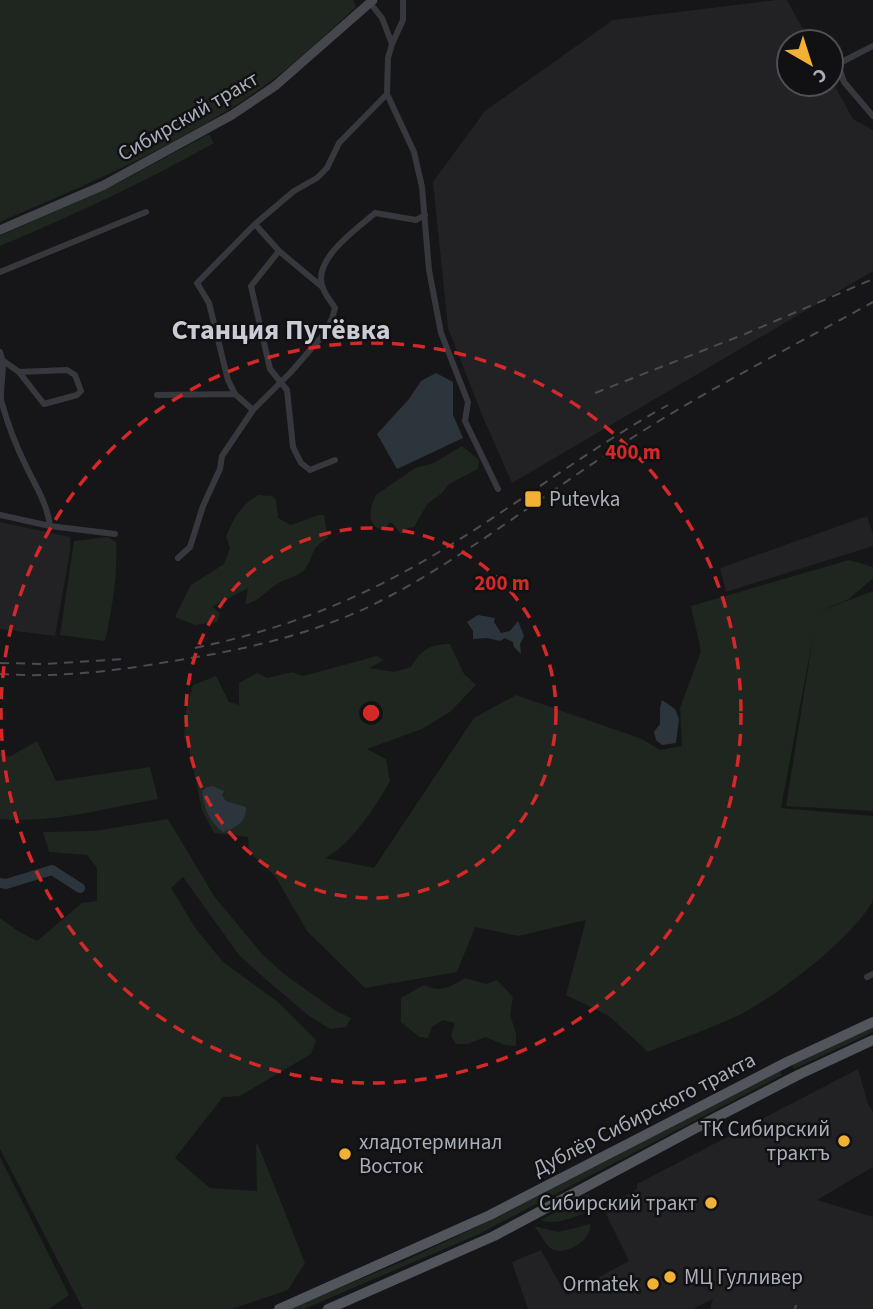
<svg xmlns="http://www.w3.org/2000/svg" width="873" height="1309" viewBox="0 0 873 1309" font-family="'Source Sans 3',sans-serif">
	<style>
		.built { fill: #222225 }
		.green { fill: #1e261f; fill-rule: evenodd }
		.water { fill: #2c353c }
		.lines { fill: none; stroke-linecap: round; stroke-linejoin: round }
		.river { stroke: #2c353c; stroke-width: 10 }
		.street { stroke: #37383d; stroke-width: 6 }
		.secondary { stroke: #45474d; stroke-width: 9 }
		.primary { stroke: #53555c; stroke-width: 10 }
		.rail { stroke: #4a4c52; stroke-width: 2; stroke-dasharray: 9 7; stroke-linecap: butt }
		.ring { fill: none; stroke: #d62828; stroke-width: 3.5; stroke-dasharray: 12 9 }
		.poi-dot { fill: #f2b134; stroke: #111113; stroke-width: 2.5 }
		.labels { text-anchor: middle; stroke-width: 5; stroke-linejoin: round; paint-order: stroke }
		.street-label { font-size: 21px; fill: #a8adb8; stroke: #111113 }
		.poi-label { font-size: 21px; fill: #a8adb8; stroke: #111113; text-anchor: start }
		.district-label { font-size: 28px; font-weight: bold; fill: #c9ccd4; stroke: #111113 }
		.centre { fill: #d62828; stroke: #111113; stroke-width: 3.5 }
		.ring-label { font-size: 21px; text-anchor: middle; font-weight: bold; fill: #d62828; stroke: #111113; stroke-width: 5; stroke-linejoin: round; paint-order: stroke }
	</style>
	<rect width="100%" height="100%" fill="#161618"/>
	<path class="built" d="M776 0H787L810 42H789V84H831V79L853 119 873 130V271L512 483 482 415 448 328 433 182 485 111 613 20Z
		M867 516 873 534V546L726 592 720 568Z
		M0 522 70 537V552L55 636 0 629Z
		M858 1069 868 1104 873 1112V1167L817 1200 873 1217V1309H710L713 1299 692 1309H528L512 1262 541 1250 566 1295 629 1261 603 1208 637 1189V1184Z"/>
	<path class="green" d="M0 0H353L356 7C328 32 301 59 271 81 191 140 91 183 0 222Z
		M209 134 214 143C145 182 74 215 0 246V236L118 183Z
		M462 446 479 460 478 469 449 484 441 494 428 503 414 527 408 528 401 534 392 523H389L385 531C365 525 369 511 376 495L415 468 434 463Z
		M259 495 272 496 276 500 278 518 291 525 318 515H324L328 538C309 549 316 553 306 568 299 577 286 578 277 584 264 592 261 600 245 605L248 588 212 607 220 613 217 622 195 625 175 617 191 585 224 564 230 548 226 536C234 518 241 504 259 495Z
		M108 537 116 542C118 576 112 608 105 641L60 635 74 541Z
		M849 560 873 567V578L849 599 818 612 873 591V811L786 806 814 631 781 808 873 816V901C852 938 781 993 743 1013 713 1028 679 1039 648 1052L609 1016 566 995 586 920 518 936 475 927 457 972 365 988 307 931 275 876 249 852 248 837 214 833 202 810 189 748 184 737 186 710 193 685 216 676 229 702 239 705V683L257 673 267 678 292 672 303 676 377 656 384 660 369 668 394 672 411 667C420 650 431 644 450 644L464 674 476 685 450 712 422 729 367 749 386 759 390 781C376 806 351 845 325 858L374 868 474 718 516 695 642 739 660 750 682 746 680 708 701 651 691 606ZM213 786 223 791 222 795 226 801 245 807H204Z
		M37 741 56 781 150 767 158 799C106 808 52 824 0 819V752L9 757Z
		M168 819 214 896 262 954 284 974 336 1011 351 1018 346 1027 330 1029 309 1016 262 976 239 955 183 877 171 888 196 929 223 962 278 1002 316 1040 311 1054 240 1096 223 1097 175 1158 210 1188 257 1191 256 1148 257 1142 305 1263 288 1290 232 1309H83L0 1149V918L18 931 37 941 82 903 97 901V868L87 855 49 852 43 832 94 831Z
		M465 978 486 984 497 980 513 997 510 1015 516 1033V1046L505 1045 485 1037 468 1044H456L451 1036 455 1023 443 1020 432 1027 428 1038 419 1037 401 1022V998L424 985C439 993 451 987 465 978Z
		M873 1026V1032L794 1069 792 1064Z
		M779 1070 782 1075 479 1234 304 1309H289L406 1260 502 1215Z
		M0 1157 69 1295 49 1309H0Z
		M589 1194 588 1212C573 1217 556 1226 541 1220Z
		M590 1224C593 1239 566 1257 552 1249 545 1245 540 1233 534 1226L558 1232Z"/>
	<path class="water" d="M436 373 453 382V415L463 438 397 469 377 434 409 399 421 381Z
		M478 615 495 618 494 622 501 633 510 631 518 621 524 636 520 644 521 654 514 647 513 642 505 638 500 641 487 638 473 639V631L467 622Z
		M662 700 675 709 679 719 676 743 662 745 656 740 654 732 660 724V708Z
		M213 786 224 791 222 795 226 801 246 807C247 822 236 828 223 832 209 822 204 808 202 791L207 787Z"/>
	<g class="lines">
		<path class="river" d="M0 883 6 884 52 870 80 888"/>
		<path class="street" d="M370 3 382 18 392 44 388 58 387 94 414 152 422 187 429 270 441 333 468 402 465 421 498 489
			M392 44 403 20V0
			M831 54 838 64 844 82 873 116
			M838 64 873 46
			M255 224 279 251 321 286
			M279 251 251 286 270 369 287 390 293 447 301 463 310 470 335 460
			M0 272 146 212
			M0 352C6 367 0 384 1 400 7 422 16 446 26 466 36 487 47 503 50 526
			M2 360 19 372 44 404 77 395 81 391 75 375 67 370 19 372
			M157 395 235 394
			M253 410 235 394 228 380 209 303 197 283 255 224 294 191 317 178 327 168 339 143 387 94
			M0 515 50 526 115 534
			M178 558 190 547 203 506 220 469 222 456 253 410 291 372 324 334 332 319 335 308C331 301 325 295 323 288 311 260 357 229 375 213L416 220 425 215
			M867 977 873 974"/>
		<path class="secondary" d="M0 230 104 185 232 115 275 86 373 0"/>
		<path class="primary" d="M279 1309 490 1215 787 1062 873 1022
			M328 1309 494 1236 692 1130 800 1074 873 1040"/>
		<path class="rail" d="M595 393 745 334 873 279
			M195 648C262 634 324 613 385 582 484 532 570 459 668 405
			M0 663 45 664 126 659
			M0 674C59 678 116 671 173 661 249 649 321 633 390 596 472 552 546 493 624 443 704 391 790 348 873 302
			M795 1309 796 1305"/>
	</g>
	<g class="ring">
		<circle cx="371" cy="713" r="185"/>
		<circle cx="371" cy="713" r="370"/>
	</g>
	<g class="poi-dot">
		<rect x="524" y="490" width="18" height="18" rx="3.5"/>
		<circle cx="844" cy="1141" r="7"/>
		<circle cx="345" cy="1154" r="7"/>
		<circle cx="711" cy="1203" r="7"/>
		<circle cx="670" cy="1277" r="7"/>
		<circle cx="653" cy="1284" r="7"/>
	</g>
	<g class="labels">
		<g class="street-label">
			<text transform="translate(188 116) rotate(-30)" y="7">Сибирский тракт</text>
			<text transform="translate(644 1114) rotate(-27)" y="7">Дублёр Сибирского тракта</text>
		</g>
		<g class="poi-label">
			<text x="549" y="506">Putevka</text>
			<text x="830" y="1136" text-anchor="end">ТК Сибирский<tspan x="830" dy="24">трактъ</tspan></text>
			<text x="359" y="1149">хладотерминал<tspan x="359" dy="24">Восток</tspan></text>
			<text x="697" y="1210" text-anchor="end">Сибирский тракт</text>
			<text x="684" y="1284">МЦ Гулливер</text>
			<text x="639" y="1291" text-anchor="end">Ormatek</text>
		</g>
		<g class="district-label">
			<text x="281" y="339">Станция Путёвка</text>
		</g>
	</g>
	<circle cx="371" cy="713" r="10" class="centre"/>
	<g class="ring-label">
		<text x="633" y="459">400 m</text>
		<text x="502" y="590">200 m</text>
	</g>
	<g transform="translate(810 63) rotate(141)"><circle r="33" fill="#111113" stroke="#4d4f55" stroke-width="2"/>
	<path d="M0-5L12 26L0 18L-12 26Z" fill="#f2b134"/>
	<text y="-10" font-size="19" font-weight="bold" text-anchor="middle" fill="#a8adb8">С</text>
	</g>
</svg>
